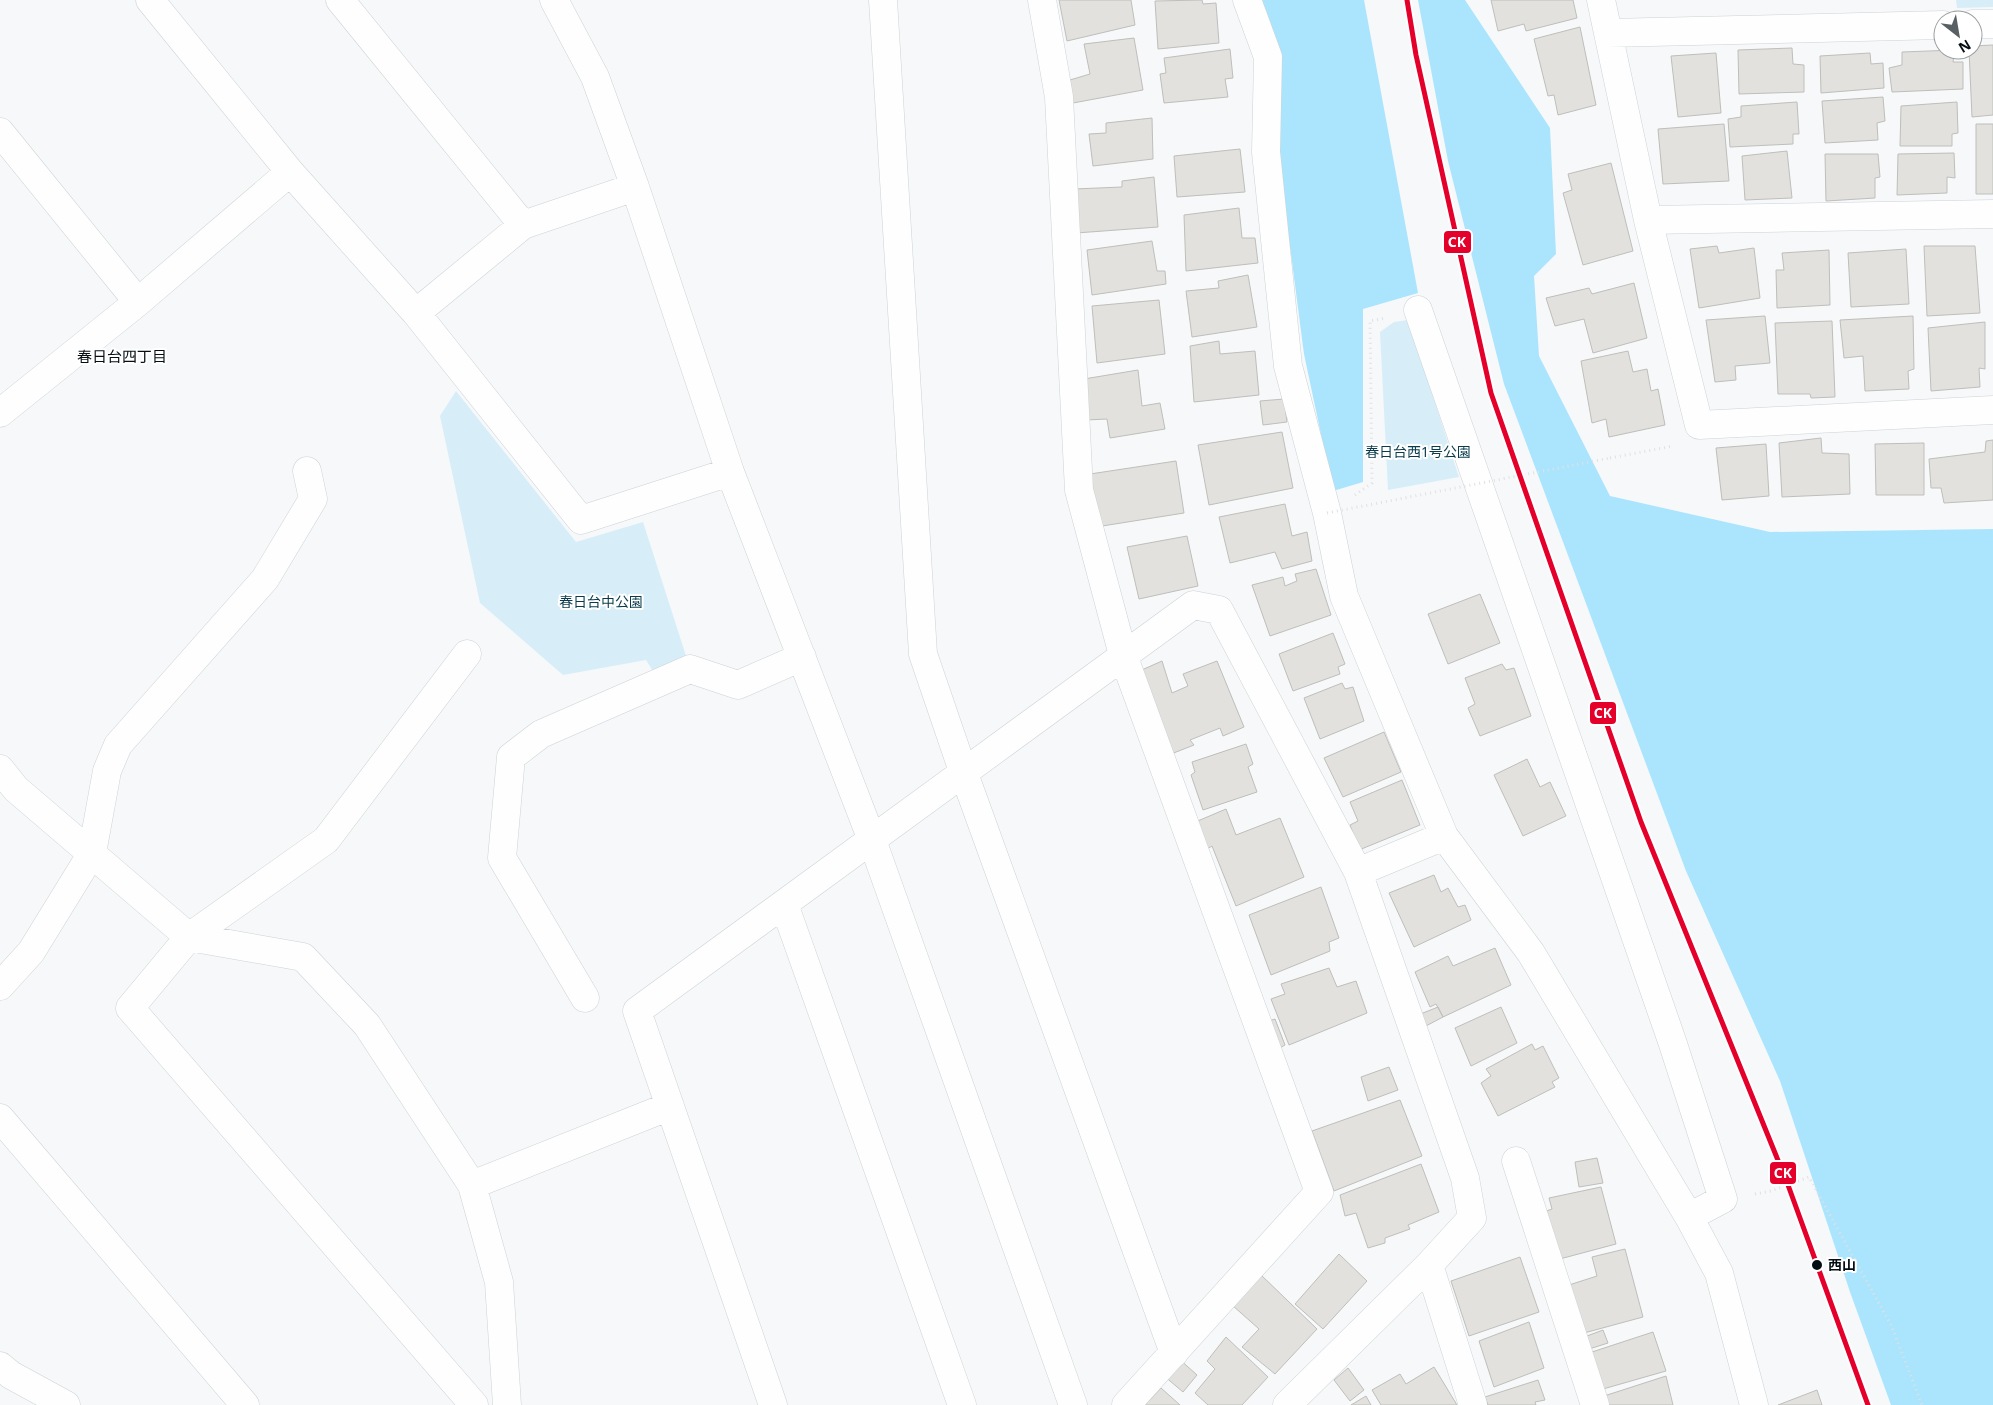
<svg xmlns="http://www.w3.org/2000/svg" width="1993" height="1405" viewBox="0 0 1993 1405" font-family="'Noto Sans','Noto Sans JP',sans-serif">
	<style>
		.green { fill: #d7eef9 }
		.forest { fill: #aae5fd }
		.building { fill: #e2e1dd; stroke: #bebeba }
		.lines { fill: none; stroke-linecap: round; stroke-linejoin: round }
		.minor-casing { stroke: #ccd3d6; stroke-width: 29 }
		.path { stroke: #e0e1e2; stroke-width: 3; stroke-dasharray: 1 4; stroke-linecap: butt }
		.minor { stroke: #fefefe; stroke-width: 28 }
		.path-bridge { stroke: #e0e1e2; stroke-width: 3; stroke-dasharray: 1 4; stroke-linecap: butt }
		.rail-1-casing { stroke: #fff; stroke-width: 9 }
		.rail-1 { stroke: #e4002b; stroke-width: 5 }
		.stop-dot { fill: #050e13; stroke: #fff; stroke-width: 2 }
		.labels { text-anchor: middle; stroke-width: 4; stroke-linejoin: round; paint-order: stroke }
		.park-label { font-size: 14px; fill: #093b4c; stroke: #fff }
		.stop-label { font-size: 14px; font-weight: bold; fill: #050e13; stroke: #fff; text-anchor: start }
		.neighbourhood-label { font-size: 15px; fill: #050e13; stroke: #fff }
		.line-badge { stroke: #fff; stroke-width: 2 }
		.badge-label { font-size: 14px; text-anchor: middle; font-weight: bold; fill: #fff }
	</style>
	<rect width="100%" height="100%" fill="#f6f8fa"/>
	<path class="green" d="M1956 0H1993V7L1957 8Z
		M1408 320 1459 477 1388 490 1380 332 1394 322Z
		M456 391 576 542 643 522 687 659 656 676 646 660 563 675 480 603 440 416Z"/>
	<path class="forest" d="M1258 0H1364L1418 293 1363 309V482L1333 491 1304 354Z
		M1418 0H1465L1550 128 1556 254 1534 276 1539 356 1610 496 1770 532 1993 529V1405H1891L1850 1292 1780 1081 1686 871 1504 384 1448 161Z"/>
	<path class="building" d="M1059 0H1131L1135 25 1067 41Z
		M1202 0 1203 4 1216 3 1219 43 1158 49 1155 1Z
		M1491 0H1573L1577 18 1526 31 1524 24 1498 31Z
		M1580 27 1596 105 1558 115 1554 95 1548 96 1534 39Z
		M1134 38 1143 90 1073 103 1070 80 1090 74 1084 44Z
		M1993 45V115L1972 117 1969 50H1973V46Z
		M1792 48 1793 64 1804 65V92L1739 94 1738 50Z
		M1230 49 1233 78 1225 79 1228 97 1164 103 1160 74 1166 73 1164 58Z
		M1955 50 1953 62H1963V89L1892 92 1889 68 1902 65V52Z
		M1716 53 1721 113 1678 117 1671 56Z
		M1870 53 1871 64 1883 63 1884 88 1821 93 1820 56Z
		M1883 97 1885 121 1877 123 1878 140 1825 143 1822 101Z
		M1797 102 1799 134H1793V144L1730 147 1728 119 1741 117V106Z
		M1957 102 1958 133 1952 134V146H1900L1901 106Z
		M1152 118 1153 159 1093 166 1089 134 1106 133V123Z
		M1724 124 1729 181 1663 184 1658 129Z
		M1976 124H1993V194H1976Z
		M1240 149 1245 192 1177 197 1174 156Z
		M1787 151 1792 198 1745 200 1742 156Z
		M1954 153 1955 178 1947 177V193L1897 195 1898 154Z
		M1825 154H1878L1880 177 1875 178V198L1826 201Z
		M1611 163 1633 251 1583 265 1563 193 1572 190 1568 174Z
		M1154 177 1158 227 1076 233 1074 189 1122 187V181Z
		M1239 208 1242 238H1255L1258 263 1186 271 1184 215Z
		M1152 241 1157 271H1165L1166 284 1092 295 1087 250Z
		M1717 246 1719 253 1754 248 1760 298 1699 308 1690 249Z
		M1924 246H1975L1980 313 1927 316Z
		M1906 249 1909 304 1851 307 1848 253Z
		M1829 250 1830 305 1777 308 1776 270H1784L1782 253Z
		M1248 275 1257 327 1192 337 1186 291 1219 288 1218 281Z
		M1634 283 1647 338 1593 353 1584 319 1555 326 1546 298 1589 288 1592 294Z
		M1159 300 1165 354 1097 363 1092 306Z
		M1765 316 1770 363 1735 366 1736 380 1715 382 1706 320Z
		M1913 316 1914 369 1908 371 1909 389 1865 391 1863 356 1844 358 1840 320Z
		M1832 321 1835 397 1811 398 1810 394H1778L1775 323Z
		M1985 322V369L1979 368 1980 387 1931 391 1928 328Z
		M1219 341 1220 354 1255 351 1259 395 1194 402 1190 346Z
		M1628 351 1633 372 1647 369 1651 391 1658 389 1665 425 1609 437 1606 419 1592 423 1581 361Z
		M1138 370 1142 406 1160 403 1165 429 1110 438 1107 419 1086 420 1084 379Z
		M1284 399 1287 422 1263 425 1260 401Z
		M1282 432 1293 488 1209 505 1198 445Z
		M1821 438 1822 453 1849 454 1850 494 1782 497 1779 443Z
		M1993 440V500L1944 503 1941 488H1931L1929 459 1985 452 1986 441Z
		M1924 443V495H1876L1875 444Z
		M1766 444 1769 496 1722 500 1716 448Z
		M1176 461 1184 513 1096 527 1090 474Z
		M1285 504 1292 536 1307 532 1312 561 1282 569 1275 552 1230 563 1219 517Z
		M1187 536 1198 586 1139 599 1127 547Z
		M1316 569 1331 615 1270 636 1252 585 1283 577 1285 586 1297 581 1295 574Z
		M1480 594 1500 643 1448 664 1428 614Z
		M1333 633 1345 664 1338 667 1340 674 1293 691 1279 654Z
		M1162 661 1172 693 1188 686 1183 674 1217 661 1244 727 1223 736 1220 728 1190 740 1194 745 1166 756 1135 673Z
		M1502 664 1506 670 1514 668 1531 716 1480 736 1468 708 1475 704 1465 678Z
		M1342 683 1345 689 1353 687 1364 721 1320 739 1304 698Z
		M1384 732 1401 772 1343 797 1324 758Z
		M1246 744 1253 764 1248 767 1257 792 1203 810 1191 775 1195 772 1192 762Z
		M1527 759 1540 787 1550 782 1566 816 1523 836 1494 775Z
		M1402 780 1420 825 1359 850 1350 825 1358 821 1350 802Z
		M1226 809 1236 835 1280 818 1304 877 1236 906 1212 846 1204 851 1193 823Z
		M1434 875 1441 892 1448 888 1458 907 1465 905 1471 920 1414 947 1389 893Z
		M1321 887 1339 938 1329 942 1330 951 1271 975 1249 915Z
		M1495 948 1511 985 1443 1017 1436 1004 1430 1007 1415 972 1448 956 1453 966Z
		M1329 968 1337 987 1356 981 1367 1013 1289 1045 1271 999 1285 994 1281 984Z
		M1438 1007 1443 1017 1424 1027 1418 1015Z
		M1501 1007 1517 1043 1471 1066 1455 1028Z
		M1275 1019 1285 1045 1273 1052 1263 1023Z
		M1532 1044 1535 1050 1543 1046 1559 1078 1552 1082 1555 1087 1498 1116 1481 1083 1491 1076 1486 1069Z
		M1389 1067 1398 1090 1368 1101 1361 1077Z
		M1400 1100 1422 1156 1334 1191 1312 1131Z
		M1597 1158 1603 1183 1579 1187 1575 1162Z
		M1421 1164 1439 1212 1408 1225 1410 1229 1385 1238V1243L1368 1248 1356 1213 1345 1216 1340 1195Z
		M1601 1187 1616 1244 1556 1260 1541 1213 1552 1209 1549 1198Z
		M1625 1249 1643 1317 1584 1333 1569 1285 1597 1276 1592 1257Z
		M1339 1254 1367 1281 1323 1329 1295 1304Z
		M1520 1257 1539 1312 1469 1336 1451 1281Z
		M1259 1273 1317 1329 1275 1374 1242 1347 1259 1329 1232 1305Z
		M1529 1322 1544 1368 1494 1387 1479 1341Z
		M1603 1330 1608 1343 1583 1351 1579 1339Z
		M1653 1332 1666 1371 1603 1389 1592 1352Z
		M1226 1337 1268 1377 1242 1405H1208L1195 1393 1215 1369 1207 1361Z
		M1178 1358 1197 1375 1183 1392 1163 1375Z
		M1434 1367 1457 1405H1381L1372 1390 1400 1374 1406 1384Z
		M1348 1368 1364 1390 1350 1401 1334 1380Z
		M1666 1376 1673 1405H1604L1601 1397Z
		M1538 1380 1545 1400 1535 1402 1536 1405H1488L1485 1397Z
		M1161 1388 1180 1405H1145Z
		M1817 1390 1822 1405H1778Z
		M1366 1396 1371 1405H1351Z"/>
	<g class="lines">
		<defs>
			<path id="minor" d="M150 0 290 172 416 313 581 520 730 472
				M340 0 523 225
				M554 0 595 77 635 187 730 472 872 840 1073 1405
				M883 0 923 654 963 771 1174 1353
				M1042 0 1059 97 1079 490 1123 655 1319 1192 1126 1405
				M1247 0 1268 57 1266 152 1288 366 1327 513 1344 596 1444 836 1531 953 1689 1217 1719 1273 1754 1405
				M1601 0 1648 220 1699 425 1993 410
				M1973 24H1993
				M1608 33 1943 25
				M0 132 138 302
				M1648 220 1993 214
				M1418 310 1673 1044 1723 1199 1689 1217
				M416 313 523 225 635 187
				M0 413 138 302 290 172
				M467 654 326 840 189 937 130 1008 474 1405
				M0 769 16 789 189 937 303 957 367 1025 472 1185 499 1282 507 1405
				M1358 872 1444 836
				M784 904 962 1405
				M0 986 31 952 92 853 107 771 118 745 265 579 313 499 307 471
				M585 998 502 858 511 757 541 734 690 669 738 685 802 657
				M0 1118 245 1405
				M1516 1161 1595 1405
				M472 1185 670 1106
				M1429 1265 1473 1405
				M0 1366 11 1375 66 1405
				M773 1405 637 1011 1193 605 1219 610 1358 872 1465 1178 1472 1218 1429 1265 1287 1405"/>
		</defs>
		<use href="#minor" class="minor-casing"/>
		<path class="path" d="M1610 458 1673 446
			M1355 495 1372 483 1370 321 1386 318
			M1755 1194 1771 1191 1809 1177 1892 1327 1922 1405"/>
		<use href="#minor" class="minor"/>
		<path class="path-bridge" d="M1327 513 1610 458"/>
		<defs>
			<path id="rail-1" d="M1407 0 1416 55 1491 393 1641 822 1788 1185 1868 1405"/>
		</defs>
		<use href="#rail-1" class="rail-1-casing"/>
		<use href="#rail-1" class="rail-1"/>
	</g>
	<circle class="stop-dot" cx="1817" cy="1265" r="6"/>
	<g class="labels">
		<g class="park-label">
			<text x="1418" y="457">春日台西1号公園</text>
			<text x="601" y="607">春日台中公園</text>
		</g>
		<g class="stop-label">
			<text x="1828" y="1270">西山</text>
		</g>
		<g class="neighbourhood-label">
			<text x="122" y="362">春日台四丁目</text>
		</g>
	</g>
	<g class="line-badge">
		<rect x="1443" y="230" width="29" height="24" rx="5" fill="#e4002b"/>
		<rect x="1589" y="701" width="28" height="24" rx="5" fill="#e4002b"/>
		<rect x="1769" y="1161" width="28" height="24" rx="5" fill="#e4002b"/>
	</g>
	<g class="badge-label">
		<text x="1457" y="247">CK</text>
		<text x="1603" y="718">CK</text>
		<text x="1783" y="1178">CK</text>
	</g>
	<g transform="translate(1958 35) rotate(149)"><circle r="24" fill="#ffffff" stroke="#9b9fa1"/>
	<path d="M0-4L9 19L0 12L-9 19Z" fill="#596064"/>
	<text y="-8" font-size="14" font-weight="bold" text-anchor="middle" fill="#050e13">N</text>
	</g>
</svg>
